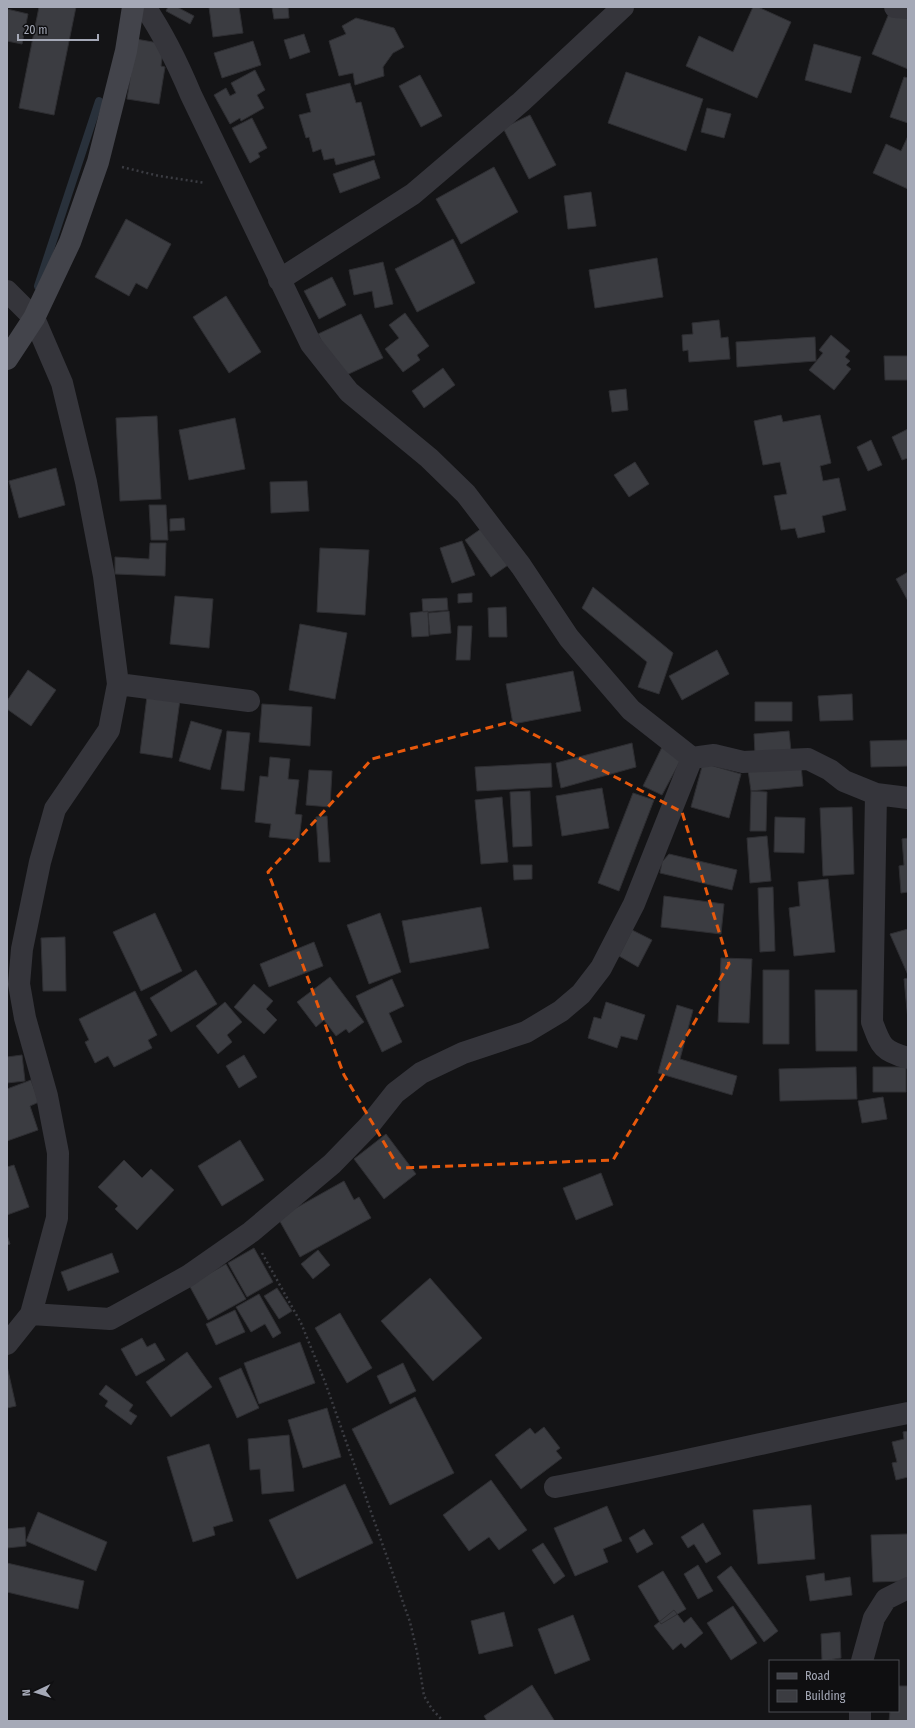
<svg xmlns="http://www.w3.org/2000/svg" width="915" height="1728" viewBox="0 0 915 1728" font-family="'Fira Sans Condensed',sans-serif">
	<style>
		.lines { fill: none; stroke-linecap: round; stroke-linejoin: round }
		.stream { stroke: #29313b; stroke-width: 8 }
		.building { fill: #3b3c41; stroke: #2e2e32 }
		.path { stroke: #3b3c42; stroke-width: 2.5; stroke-dasharray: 2 3; stroke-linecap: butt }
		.minor { stroke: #35353b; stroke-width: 22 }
		.secondary { stroke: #43444b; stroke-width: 22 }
		.marked { fill: none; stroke: #e8590c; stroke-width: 3; stroke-dasharray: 8 5; stroke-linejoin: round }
	</style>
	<rect width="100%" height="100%" fill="#141416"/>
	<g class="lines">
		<path class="stream" d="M38 286 99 101"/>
	</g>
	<path class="building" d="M39 7H76L54 115 19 108Z
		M168 7H177L194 16 190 24 166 11Z
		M209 7H239L243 33 213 37Z
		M272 7H288L289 18 274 19Z
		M753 7H758L791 22 757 98 686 66 699 36 733 52Z
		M7 9 28 14 22 44 7 41Z
		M890 11 908 18V69L872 54Z
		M356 18 394 28 404 47 393 53 383 67 384 76 355 85 353 73 339 76 329 41 346 34 342 26Z
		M304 34 310 52 290 59 284 40Z
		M136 39 164 44 161 66 165 67 159 104 127 99Z
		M253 41 261 65 222 78 214 53Z
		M814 44 861 57 851 93 805 80Z
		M255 70 265 90 257 95 264 108 241 121 240 118 230 124 214 95 226 88 230 96 236 93 231 83Z
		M626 72 703 99 686 151 608 123Z
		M420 75 442 116 421 127 399 86Z
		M904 77 908 78V123L890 117Z
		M350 83 356 103 361 102 375 155 336 165 334 158 324 160 321 149 313 152 309 137 306 138 299 115 311 112 306 94Z
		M707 108 731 114 724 138 701 132Z
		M530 115 556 165 529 179 503 128Z
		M252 118 267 148 258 153 260 157 250 163 232 128Z
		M908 136V189L873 173 886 144 901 151Z
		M374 160 380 178 340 193 333 174Z
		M494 167 518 212 461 244 436 199Z
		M591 192 596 226 568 229 564 196Z
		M126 219 171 244 147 289 136 283 129 296 95 277Z
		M453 239 475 283 417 312 395 269Z
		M657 258 663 297 595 308 589 270Z
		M383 262 393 304 375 308 372 291 354 295 349 270Z
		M332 277 346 305 319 319 304 291Z
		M226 296 261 352 229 373 193 317Z
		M405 313 429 346 417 355 420 360 403 372 385 349 399 338 389 325Z
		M361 314 383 358 340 378 318 334Z
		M719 320 721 338 728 337 730 359 689 362 688 350 683 351 682 335 693 334 692 323Z
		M831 335 850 351 845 357 850 361 846 365 851 369 834 390 809 370 823 353 819 350Z
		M815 337 816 361 737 367 736 342Z
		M884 356H908V380H885Z
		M443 368 455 385 424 408 412 391Z
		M626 389 628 410 612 412 609 391Z
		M781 415 783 422 820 415 831 463 820 466 823 481 839 478 846 510 822 516 825 532 798 538 795 528 781 530 774 496 787 494 780 462 763 465 754 421Z
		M157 416 161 499 120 501 116 418Z
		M235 418 245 469 189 480 179 430Z
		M908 429V458L902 460 892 437Z
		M871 440 882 465 868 471 857 447Z
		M635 462 649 484 629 497 614 475Z
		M56 468 65 505 19 518 9 481Z
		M307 481 309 511 271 513 270 482Z
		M149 505H166L168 540H151Z
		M184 518 185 530 170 531V519Z
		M485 526 511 563 491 577 465 540Z
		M462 541 475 575 452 583 440 548Z
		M150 543H166L165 576 115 574V557L149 559Z
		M320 548 369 550 365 615 317 612Z
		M908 572V601L896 579Z
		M593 587 673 653 659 694 638 687 647 662 582 608Z
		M472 593V602L458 603V594Z
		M175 596 213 599 209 648 170 644Z
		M447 598 448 610 423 612 422 599Z
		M506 607 507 637H489L488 608Z
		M428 611 429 636 412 637 410 613Z
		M449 611 451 633 430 635 428 613Z
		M300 624 347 633 335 699 289 690Z
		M458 626H472L470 660H456Z
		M717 650 729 674 682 700 669 676Z
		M28 670 56 690 31 726 7 709V701Z
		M573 671 581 711 513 724 506 684Z
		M852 694 853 720 820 721 818 696Z
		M147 696 180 700 172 758 140 753Z
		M755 702H792V721H755Z
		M262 704 312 707 310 746 259 742Z
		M191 721 222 730 210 770 179 761Z
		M227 731 250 733 244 791 221 789Z
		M789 731 791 751 755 754 754 734Z
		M908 740V766L871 767 870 741Z
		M632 743 636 767 561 788 556 763Z
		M664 743 684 754 662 795 643 786Z
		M270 757 290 759 288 779 299 780 295 814 302 815 299 840 269 837 271 824 255 822 260 776 268 777Z
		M551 763 552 787 477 791 475 767Z
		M703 763 741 774 729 818 691 807Z
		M801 765 803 786 751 791 748 770Z
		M309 770 332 771 330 807 306 805Z
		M602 788 609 828 562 836 556 796Z
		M530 791 532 846 513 847 510 792Z
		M751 791 767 792 766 831H750Z
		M633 793 654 800 619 891 598 883Z
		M502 797 508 862 481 864 475 800Z
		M852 807 854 874 823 876 820 808Z
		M327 816 330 862H319L316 817Z
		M775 817 805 818 804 853 774 852Z
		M767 836 771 881 750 883 747 838Z
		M908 838V892L901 893 899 866 904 865 902 839Z
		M669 854 737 870 732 890 660 873 662 862Z
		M513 865H532V879L514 880Z
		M828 879 835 952 794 956 789 908 800 906 798 882Z
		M773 887 775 951 760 952 758 888Z
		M664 896 724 904 721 934 661 927Z
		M481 907 489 948 410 963 402 921Z
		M155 913 182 971 141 991 113 932Z
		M380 913 401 972 369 984 347 925Z
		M908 929V975L890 934Z
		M632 930 652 940 638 967 619 956Z
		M65 937 66 991H43L41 938Z
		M314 942 323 966 269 987 260 964Z
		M721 958 752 959 749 1023 718 1022Z
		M196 970 217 1004 171 1032 150 998Z
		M763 970H789V1044H763Z
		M330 977 364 1022 349 1033 346 1029 336 1036 324 1020 316 1027 297 1002Z
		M908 978V1020L904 979Z
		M392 979 404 1006 389 1013 402 1042 382 1052 356 996Z
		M254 984 273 1001 266 1009 277 1020 264 1034 234 1007Z
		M815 990H857V1051H816Z
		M135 991 157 1035 148 1040 152 1048 114 1067 108 1056 95 1063 85 1042 89 1040 79 1019Z
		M225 1002 242 1022 227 1035 232 1042 218 1054 196 1026Z
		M606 1002 645 1015 637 1040 621 1036 617 1048 588 1038 594 1017 601 1019Z
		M677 1005 693 1010 680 1059 737 1076 732 1095 658 1073Z
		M22 1055 25 1081 7 1083V1057Z
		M244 1055 257 1077 239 1088 226 1066Z
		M856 1067 857 1099 780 1101 779 1069Z
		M873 1067H906V1092H873Z
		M31 1080 39 1102 30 1106 38 1130 7 1141V1089Z
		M883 1097 887 1119 862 1123 858 1101Z
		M386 1134 416 1174 384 1199 354 1159Z
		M240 1140 264 1180 222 1206 198 1166Z
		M124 1160 142 1178 151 1169 174 1190 137 1230 115 1209 118 1206 98 1187Z
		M14 1165 29 1207 7 1215V1167Z
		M601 1173 613 1205 576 1220 563 1188Z
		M344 1181 354 1200 359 1197 371 1218 300 1257 278 1218Z
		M7 1235 10 1244 7 1245Z
		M254 1248 273 1282 247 1297 228 1263Z
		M318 1250 330 1265 313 1279 301 1264Z
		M112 1253 119 1272 68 1291 61 1272Z
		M226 1264 246 1299 208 1320 189 1285Z
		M430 1278 482 1338 433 1381 381 1321Z
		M277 1288 292 1311 279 1319 264 1296Z
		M259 1294 281 1333 273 1338 265 1324 251 1332 236 1307Z
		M235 1310 245 1332 216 1345 206 1324Z
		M340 1313 372 1368 347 1383 315 1328Z
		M142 1338 147 1347 155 1343 165 1360 136 1376 121 1349Z
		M300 1342 315 1383 259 1404 244 1363Z
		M187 1352 212 1387 171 1417 146 1382Z
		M403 1363 416 1391 390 1404 377 1376Z
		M7 1366 16 1406 7 1408Z
		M241 1368 259 1408 237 1418 219 1378Z
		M106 1385 133 1405 129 1411 137 1416 131 1425 105 1406 108 1401 99 1394Z
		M415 1397 454 1473 390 1505 352 1429Z
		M327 1408 341 1457 303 1468 288 1420Z
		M544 1427 560 1448 556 1451 562 1458 521 1489 495 1455 530 1428 535 1434Z
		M908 1431V1478V1477L896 1480 892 1463 897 1462 892 1442 904 1439 903 1432Z
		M289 1435 294 1491 262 1494 260 1469 250 1470 248 1439Z
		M209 1444 233 1521 213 1527 215 1535 193 1542 167 1457Z
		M491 1480 527 1530 499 1550 489 1537 469 1551 443 1515Z
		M345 1484 373 1543 297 1579 269 1520Z
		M811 1505 815 1559 758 1564 753 1510Z
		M607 1506 622 1541 603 1549 608 1562 575 1576 554 1528Z
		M38 1512 107 1542 96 1571 26 1541Z
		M703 1523 721 1554 706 1563 694 1544 688 1548 681 1537Z
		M25 1527 26 1546 7 1548V1529Z
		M644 1529 653 1544 637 1553 629 1538Z
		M908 1534V1581L873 1582 871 1535Z
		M543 1543 565 1576 554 1584 532 1550Z
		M7 1563 84 1581 78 1609 7 1592Z
		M698 1565 713 1591 698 1599 684 1574Z
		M731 1566 778 1631 764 1642 717 1577Z
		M663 1571 686 1609 661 1624 638 1586Z
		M824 1573 825 1581 850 1577 852 1595 810 1601 806 1576Z
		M733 1606 757 1643 731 1660 707 1623Z
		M674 1610 684 1623 691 1617 703 1633 685 1648 681 1643 673 1650 654 1626Z
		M504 1612 513 1646 479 1654 471 1621Z
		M573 1615 590 1660 555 1674 538 1629Z
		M840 1632 841 1658 822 1661 821 1634Z
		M532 1685 554 1720 552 1721H487L484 1716Z
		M898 1686H908V1721H889L890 1711H898Z"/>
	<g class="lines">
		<path class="path" d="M122 167 159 176 205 183
			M262 1253 301 1323 325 1382 410 1622 417 1652 424 1696 432 1709 443 1721"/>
		<path class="minor" d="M145 7C164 35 178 64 191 95L311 344 349 392 429 458 466 494 521 566 569 638 631 710 692 758 714 755 743 762 808 759 830 770 844 781 876 794 908 798
			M895 7 908 8
			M279 280 413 194 521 102 623 7
			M7 291 34 318 62 383 86 482 104 576 118 684 109 730 55 809 40 862 22 949 19 984 25 1018 47 1096 58 1153 57 1218 31 1314 7 1344
			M118 684 249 701
			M876 794 872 1022C881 1046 882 1051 908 1058
			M31 1314 110 1319 188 1276 251 1232 332 1164 368 1127 395 1093 421 1073 463 1053 526 1032 561 1011 581 994 601 968 634 904 692 758
			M555 1487C673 1465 790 1436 908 1413
			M862 1661 874 1618 886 1599 908 1588
			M860 1711V1721"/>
		<path class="secondary" d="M7 359 34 318 70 242 98 162 126 51 133 7"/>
	</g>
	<path class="marked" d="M510 722 682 812 729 964 613 1160 399 1168 344 1075 268 872 372 759Z"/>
	<rect width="915" height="1728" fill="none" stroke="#a5a9b7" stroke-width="16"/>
	<rect x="769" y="1660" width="130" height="52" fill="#0f0f11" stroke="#4b4d53"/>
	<rect x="777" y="1673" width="20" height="6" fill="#43444b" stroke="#4b4d53"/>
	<text x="805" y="1680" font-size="12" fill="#a5a9b7">Road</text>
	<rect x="777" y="1690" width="20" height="12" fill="#3b3c41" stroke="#4b4d53"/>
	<text x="805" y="1700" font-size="12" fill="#a5a9b7">Building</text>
	<g transform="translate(36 1692) rotate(266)" stroke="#0f0f11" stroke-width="3" paint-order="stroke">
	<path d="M0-3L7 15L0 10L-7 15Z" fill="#a5a9b7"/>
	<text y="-6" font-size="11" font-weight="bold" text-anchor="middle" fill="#a5a9b7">N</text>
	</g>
	<path d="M18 34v6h80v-6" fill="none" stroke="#a5a9b7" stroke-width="2"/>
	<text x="24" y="34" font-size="12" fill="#a5a9b7" stroke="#0f0f11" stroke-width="3" paint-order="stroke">20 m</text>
</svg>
